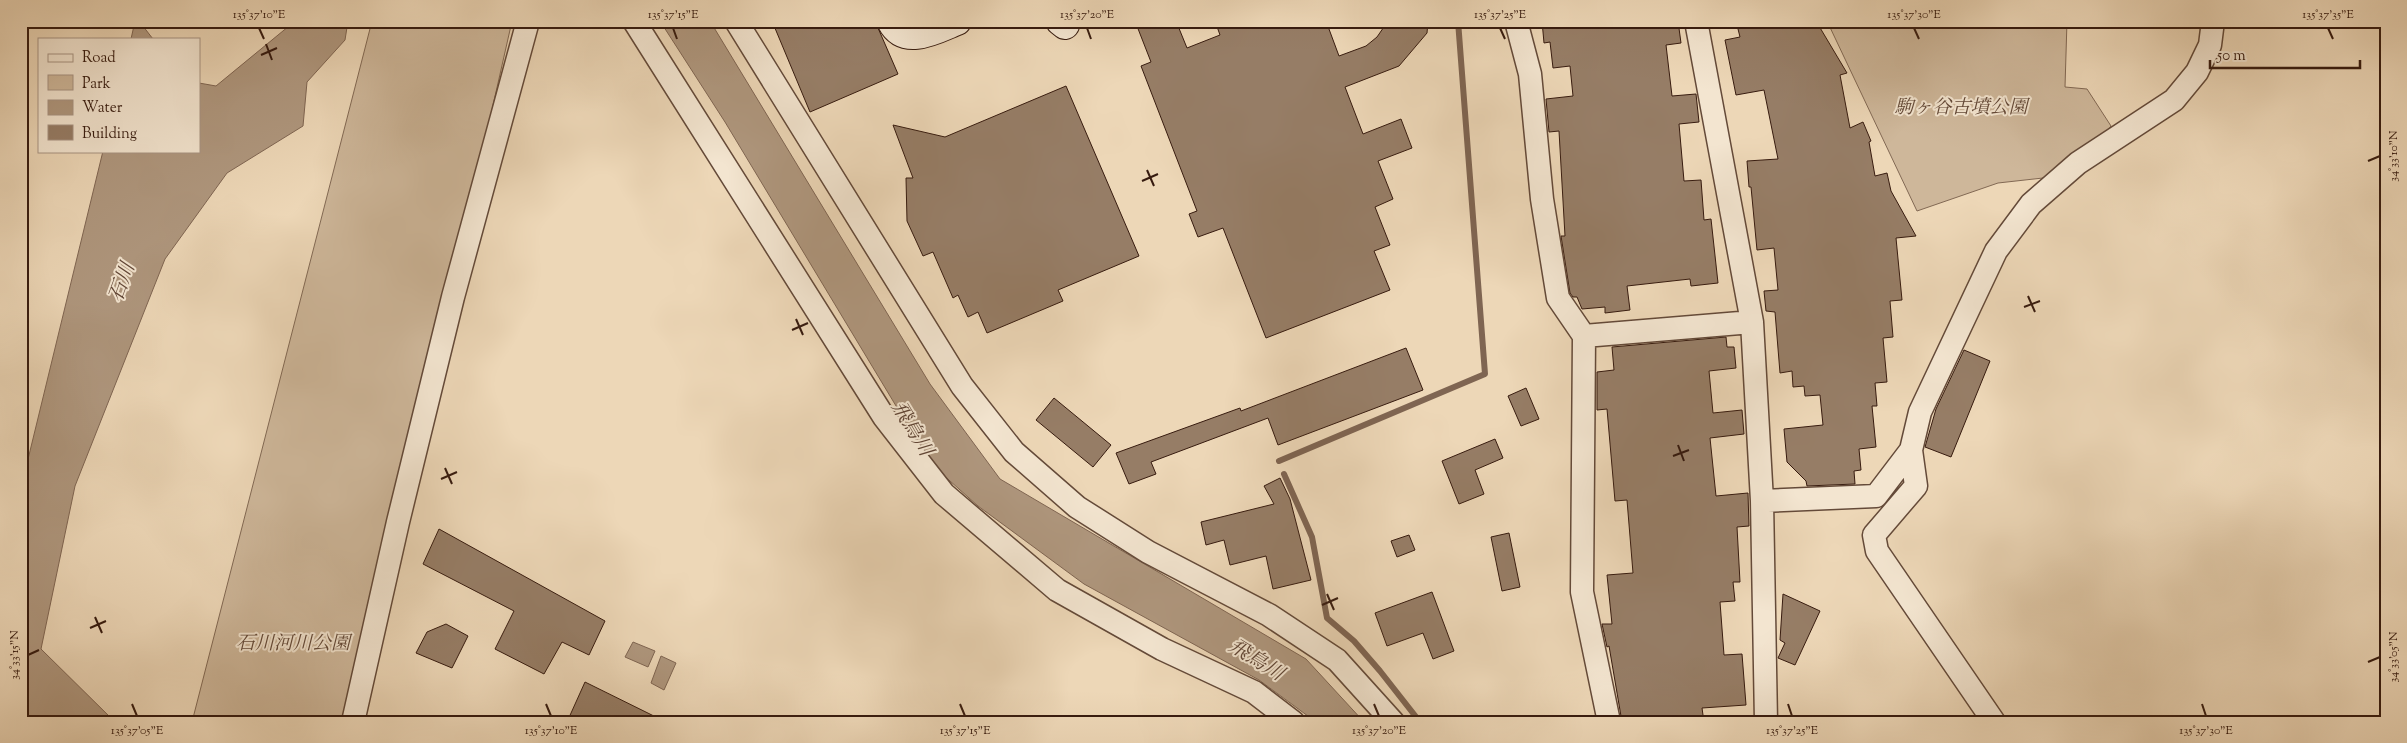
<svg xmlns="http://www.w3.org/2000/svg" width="2407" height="743" viewBox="0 0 2407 743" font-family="'Sorts Mill Goudy','Noto Serif JP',serif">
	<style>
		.green { fill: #ceb79a; stroke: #826954 }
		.water { fill: #af977e; stroke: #7f6552 }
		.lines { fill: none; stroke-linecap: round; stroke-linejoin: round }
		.stream { stroke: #7f6552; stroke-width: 6 }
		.building { fill: #967d66; stroke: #371b0f }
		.street-casing { stroke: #644a39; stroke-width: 25 }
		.secondary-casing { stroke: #371b0f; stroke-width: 30 }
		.street { stroke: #f3e5d0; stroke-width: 22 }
		.secondary { stroke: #f3e5d0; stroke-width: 28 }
		.ticks { fill: none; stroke: #371b0f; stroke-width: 2 }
		.labels { text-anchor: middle; stroke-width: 4; stroke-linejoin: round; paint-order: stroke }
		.park-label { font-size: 19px; font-style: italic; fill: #644a39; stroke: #f3e5d0 }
		.water-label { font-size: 20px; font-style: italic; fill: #614636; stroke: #f3e5d0 }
		.neatline { fill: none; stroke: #371b0f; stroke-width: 2 }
		.ticks-label { font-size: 12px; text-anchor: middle; fill: #371b0f }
	</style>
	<rect width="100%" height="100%" fill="#edd7b7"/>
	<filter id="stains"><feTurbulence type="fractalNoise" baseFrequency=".004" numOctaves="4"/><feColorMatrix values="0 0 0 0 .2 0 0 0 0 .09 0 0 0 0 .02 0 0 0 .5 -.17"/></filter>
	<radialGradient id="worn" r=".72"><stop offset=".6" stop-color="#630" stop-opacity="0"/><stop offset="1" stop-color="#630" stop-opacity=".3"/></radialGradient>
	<path class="green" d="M372 21H512L354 722H192Z
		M1827 21H2067L2065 87 2087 89 2111 126 2101 139 2043 178 1998 183 1917 211Z"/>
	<path class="water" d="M135 21H139L153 39H131Z
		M291 21H348L345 40 307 82 303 126 227 173 165 259 75 486 41 649 112 719 128 722H21V488L103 151H199V83L216 86 289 26Z
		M660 21H710L930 384 1000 479 1306 659 1364 722H1316L1259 680 1084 584 978 506 931 464 725 122Z
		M633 642 655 651 648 667 625 657Z
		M661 656 676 663 664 690 651 683Z"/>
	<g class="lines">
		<path class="stream" d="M1279 461 1485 374 1458 21
			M1284 474 1312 537 1327 618 1354 641 1380 671 1420 722"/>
	</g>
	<path class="building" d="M772 21H875L898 74 810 112Z
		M1135 21H1176L1187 48 1220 35 1215 21H1326L1339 56 1366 46 1377 37 1388 21H1428L1427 33 1399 66 1345 87 1363 134 1401 119 1412 148 1378 161 1393 199 1375 207 1390 245 1374 251 1390 290 1266 338 1223 228 1198 237 1189 214 1197 211 1141 66 1151 62Z
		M1542 21H1678L1681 43 1666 45 1672 96 1696 94 1699 122 1679 124 1684 181 1701 180 1704 220 1711 219 1718 283 1691 286 1690 279 1627 286 1630 310 1605 313V307L1582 309 1577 297H1573L1570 293 1561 236H1565L1559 131 1549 132 1546 99 1573 96 1570 66 1553 68 1550 42 1544 43Z
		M1736 21H1785L1787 28 1816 21 1847 73 1840 75 1850 128 1863 122 1871 141 1869 142 1875 176 1887 173 1891 191 1916 236 1896 238 1902 300 1890 301 1893 337 1883 338 1887 382 1875 383 1877 406H1872L1876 447 1859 449 1861 470 1854 471 1855 484 1807 486 1806 481 1787 462 1784 429 1823 425 1820 395 1805 396 1804 386 1793 387 1792 371 1780 373 1775 312 1766 311 1764 291 1778 290 1774 248 1757 250 1751 187H1749L1747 161 1778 159 1764 90 1736 95 1725 40 1740 37Z
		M1066 86 1139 256 1058 290 1063 301 987 333 978 312 968 317 958 295 953 298 933 252 923 256 907 221 906 178H913L893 125 945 137Z
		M1726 337 1727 347H1734L1736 368 1709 371 1713 413 1742 410 1744 434 1710 438 1716 496 1748 493 1749 526 1737 527 1740 582H1733L1735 601 1720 602 1724 655 1742 654 1746 705 1702 708 1704 722H1622L1609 646 1607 647 1602 624H1612L1607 575 1633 573 1627 500 1615 501 1607 409 1597 410V372L1614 370 1612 347Z
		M1406 348 1423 390 1278 445 1268 418 1151 462 1156 474 1129 484 1116 453 1240 408 1241 411Z
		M1964 350 1990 361 1951 457 1925 447 1936 409Z
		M1526 388 1539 419 1521 426 1508 396Z
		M1054 398 1111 445 1093 467 1036 420Z
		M1495 439 1503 458 1475 470 1484 494 1459 504 1442 461Z
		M1280 478 1290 499 1311 580 1273 589 1266 556 1230 565 1224 540 1206 545 1201 522 1274 504 1264 486Z
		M439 529 605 621 589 655 562 642 544 674 495 649 514 611 423 564Z
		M1509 533 1520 587 1502 591 1491 537Z
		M1409 535 1415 550 1397 557 1391 541Z
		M1432 592 1454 651 1433 659 1423 633 1387 646 1375 613Z
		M1783 594 1820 611 1795 665 1778 658 1785 643 1780 640Z
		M446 624 468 636 452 668 416 653 427 632Z
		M585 682 666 722H567Z"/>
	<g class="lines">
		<defs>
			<path id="street" d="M634 21 884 417 944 494 1057 590 1162 649 1254 692 1293 722
				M736 21 962 386 1014 452 1077 507 1148 552 1269 615 1337 660 1393 722
				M1516 21 1530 74 1542 199 1558 298 1584 336 1582 592 1609 722
				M1696 21 1752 322 1762 501 1766 722
				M1584 336 1752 322
				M1762 501 1876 496 1911 450
				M353 722 398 522 453 297 528 21
				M1994 722 1877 551 1874 535 1916 486 1911 450 1920 412 1996 251 2031 204 2078 163 2174 100 2197 72 2210 45 2213 21"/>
			<path id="secondary" d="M891 21C905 48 937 29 957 21
				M1060 21 1065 25"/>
		</defs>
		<use href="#street" class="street-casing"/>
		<use href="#secondary" class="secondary-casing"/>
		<use href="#street" class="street"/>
		<use href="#secondary" class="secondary"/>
	</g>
	<path class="ticks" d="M259 28 264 39M673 28 677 39M1087 28 1091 39M1500 28 1505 39M1914 28 1919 39M2328 28 2333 39M266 44 272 60M261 55 277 48M2368 161 2380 156M1147 170 1154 186M1142 181 1158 174M2028 296 2035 312M2024 307 2040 301M796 319 803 335M792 330 808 323M1678 445 1684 461M1673 456 1689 450M445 468 452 484M441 479 457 472M1327 594 1334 610M1322 605 1338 598M95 617 102 633M90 628 106 621M28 655 39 650M2368 662 2380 657M132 704 137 716M546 704 551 716M960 704 965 716M1374 704 1379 716M1788 704 1792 716M2202 704 2206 716"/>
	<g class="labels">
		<g class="park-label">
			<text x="1961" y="113">駒ヶ谷古墳公園</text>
			<text x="293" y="649">石川河川公園</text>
		</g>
		<g class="water-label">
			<text transform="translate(121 282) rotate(-70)" y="7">石川</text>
			<text transform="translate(913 428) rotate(59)" y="7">飛鳥川</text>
			<text transform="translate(1257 659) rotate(32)" y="7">飛鳥川</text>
		</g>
	</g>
	<rect width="2407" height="743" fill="none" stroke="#edd7b7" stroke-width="55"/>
	<rect x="38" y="38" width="162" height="115" fill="#f3e5d0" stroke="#a89483"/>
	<rect x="48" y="54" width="25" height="8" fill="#f3e5d0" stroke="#a89483"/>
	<text x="82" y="62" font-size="15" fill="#371b0f">Road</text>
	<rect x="48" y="75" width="25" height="15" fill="#ceb79a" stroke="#a89483"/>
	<text x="82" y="88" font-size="15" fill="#371b0f">Park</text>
	<rect x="48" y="100" width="25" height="15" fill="#af977e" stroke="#a89483"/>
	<text x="82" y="112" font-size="15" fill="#371b0f">Water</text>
	<rect x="48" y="125" width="25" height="15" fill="#967d66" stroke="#a89483"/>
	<text x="82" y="138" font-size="15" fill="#371b0f">Building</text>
	<path d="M2210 60v8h150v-8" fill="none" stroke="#371b0f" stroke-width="2.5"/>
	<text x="2217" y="60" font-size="15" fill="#371b0f" stroke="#f3e5d0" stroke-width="4" paint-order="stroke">50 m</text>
	<rect x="28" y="28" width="2352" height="688" class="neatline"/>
	<g class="ticks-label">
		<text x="259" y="18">135°37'10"E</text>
		<text x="673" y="18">135°37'15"E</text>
		<text x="1087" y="18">135°37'20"E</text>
		<text x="1500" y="18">135°37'25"E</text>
		<text x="1914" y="18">135°37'30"E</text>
		<text x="2328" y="18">135°37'35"E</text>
		<text transform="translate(2393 156) rotate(-90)" y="4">34°33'10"N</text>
		<text transform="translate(14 655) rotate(-90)" y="4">34°33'15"N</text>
		<text transform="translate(2393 657) rotate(-90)" y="4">34°33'05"N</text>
		<text x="137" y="734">135°37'05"E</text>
		<text x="551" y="734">135°37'10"E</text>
		<text x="965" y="734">135°37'15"E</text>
		<text x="1379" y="734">135°37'20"E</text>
		<text x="1792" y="734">135°37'25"E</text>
		<text x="2206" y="734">135°37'30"E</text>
	</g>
	<rect width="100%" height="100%" filter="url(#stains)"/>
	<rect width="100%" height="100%" fill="url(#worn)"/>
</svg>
